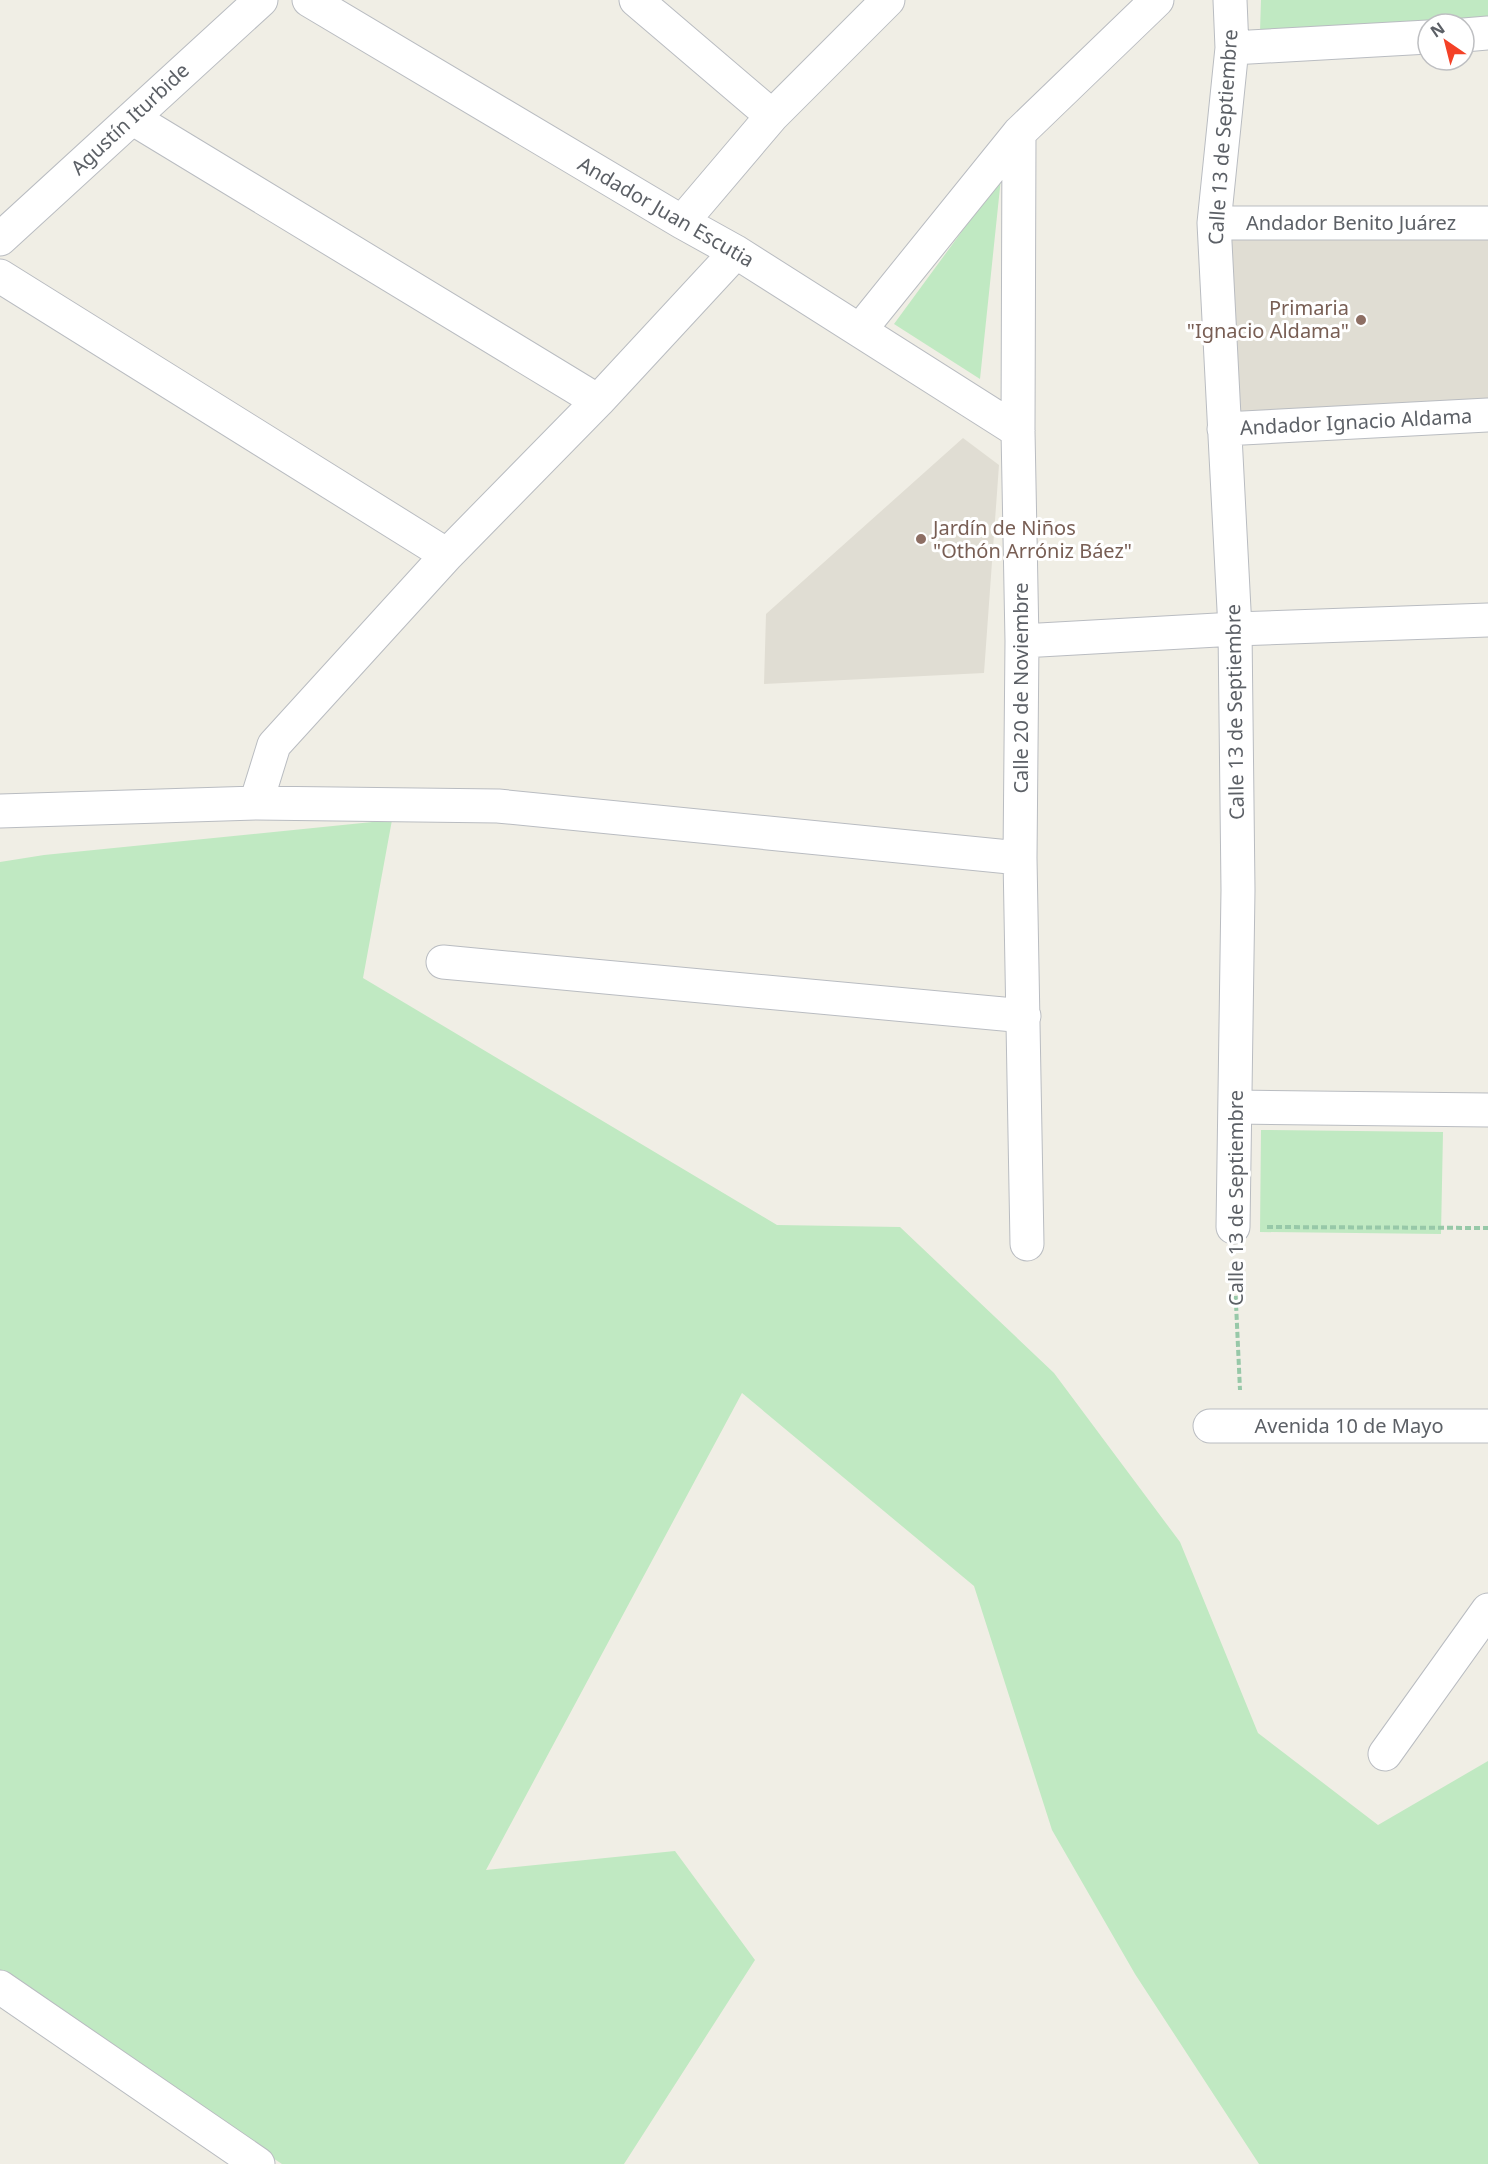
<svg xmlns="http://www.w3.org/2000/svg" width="1488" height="2164" viewBox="0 0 1488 2164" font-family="'Noto Sans',sans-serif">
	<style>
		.education { fill: #e0ddd3 }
		.green { fill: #c0e9c2 }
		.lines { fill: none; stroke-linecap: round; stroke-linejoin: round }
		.minor-casing { stroke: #b9bcc1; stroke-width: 35 }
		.path { stroke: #97c8a8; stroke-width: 4; stroke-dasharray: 6 3; stroke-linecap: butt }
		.minor { stroke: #fff; stroke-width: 33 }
		.education-dot { fill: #8d6e63; stroke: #fff; stroke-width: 2 }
		.labels { text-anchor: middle; stroke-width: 6; stroke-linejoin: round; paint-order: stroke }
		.street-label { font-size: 20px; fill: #5c6066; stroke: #fff }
		.education-label { font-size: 20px; fill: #785e54; stroke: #fff; text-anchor: end }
	</style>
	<rect width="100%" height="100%" fill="#f0eee5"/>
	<path class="education" d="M1488 234V401L1237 420 1230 238Z
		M963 438 999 465 984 673 764 684 766 614Z"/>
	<path class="green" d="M1261 0H1488V20L1260 32Z
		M1001 178 980 379 894 324Z
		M392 820 363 978 777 1225 900 1227 1054 1373 1180 1542 1258 1733 1378 1825 1488 1761V2164H1259L1135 1974 1052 1830 974 1586 742 1393 486 1870 675 1851 755 1960 624 2164H282L0 1980V862L44 855Z
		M1261 1130 1443 1132 1441 1234 1260 1232Z"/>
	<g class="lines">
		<defs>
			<path id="minor" d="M309 0 682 222 736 252 1018 431
				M636 0 772 116
				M1230 0 1232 48 1214 223 1235 629 1238 890 1233 1227
				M1464 35 1488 33
				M1232 48 1428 37
				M132 118 598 401
				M1019 133 1018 431 1022 641 1020 858 1027 1244
				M682 222 772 116 888 0
				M1214 223H1488
				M0 239 261 0
				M0 276 447 555
				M860 330 1019 133 1157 0
				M1224 429 1488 415
				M1022 641 1235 629 1488 620
				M256 803 274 745 447 555 598 401 736 252
				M0 811 256 803 498 806 1020 858
				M443 962 1024 1016
				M1236 1107 1488 1110
				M1210 1426H1488
				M1385 1754 1488 1610
				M0 1987 258 2164"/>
		</defs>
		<use href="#minor" class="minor-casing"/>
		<path class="path" d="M1267 1227 1488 1228
			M1234 1260 1240 1390"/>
		<use href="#minor" class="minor"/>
	</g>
	<g class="education-dot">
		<circle cx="1361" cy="320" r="6"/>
		<circle cx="921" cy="539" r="6"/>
	</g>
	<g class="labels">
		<g class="street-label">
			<text transform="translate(130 119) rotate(-43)" y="7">Agustín Iturbide</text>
			<text transform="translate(1223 137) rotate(-86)" y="7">Calle 13 de Septiembre</text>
			<text transform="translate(666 212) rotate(30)" y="7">Andador Juan Escutia</text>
			<text x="1351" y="230">Andador Benito Juárez</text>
			<text transform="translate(1356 422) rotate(-3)" y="7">Andador Ignacio Aldama</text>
			<text transform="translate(1021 688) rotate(-90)" y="7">Calle 20 de Noviembre</text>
			<text transform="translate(1235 712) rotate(-91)" y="7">Calle 13 de Septiembre</text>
			<text transform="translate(1236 1198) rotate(-90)" y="7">Calle 13 de Septiembre</text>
			<text x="1349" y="1433">Avenida 10 de Mayo</text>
		</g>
		<g class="education-label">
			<text x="1349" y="315">Primaria<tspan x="1349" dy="23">"Ignacio Aldama"</tspan></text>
			<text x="933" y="535" text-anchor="start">Jardín de Niños<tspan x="933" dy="23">"Othón Arróniz Báez"</tspan></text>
		</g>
	</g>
	<g transform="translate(1446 42) rotate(325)"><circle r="28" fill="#ffffff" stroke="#bebfc2" stroke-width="1.5"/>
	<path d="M0-4.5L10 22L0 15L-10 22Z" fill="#f44127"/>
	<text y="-9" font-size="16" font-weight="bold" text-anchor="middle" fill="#5c6066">N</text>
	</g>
</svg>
